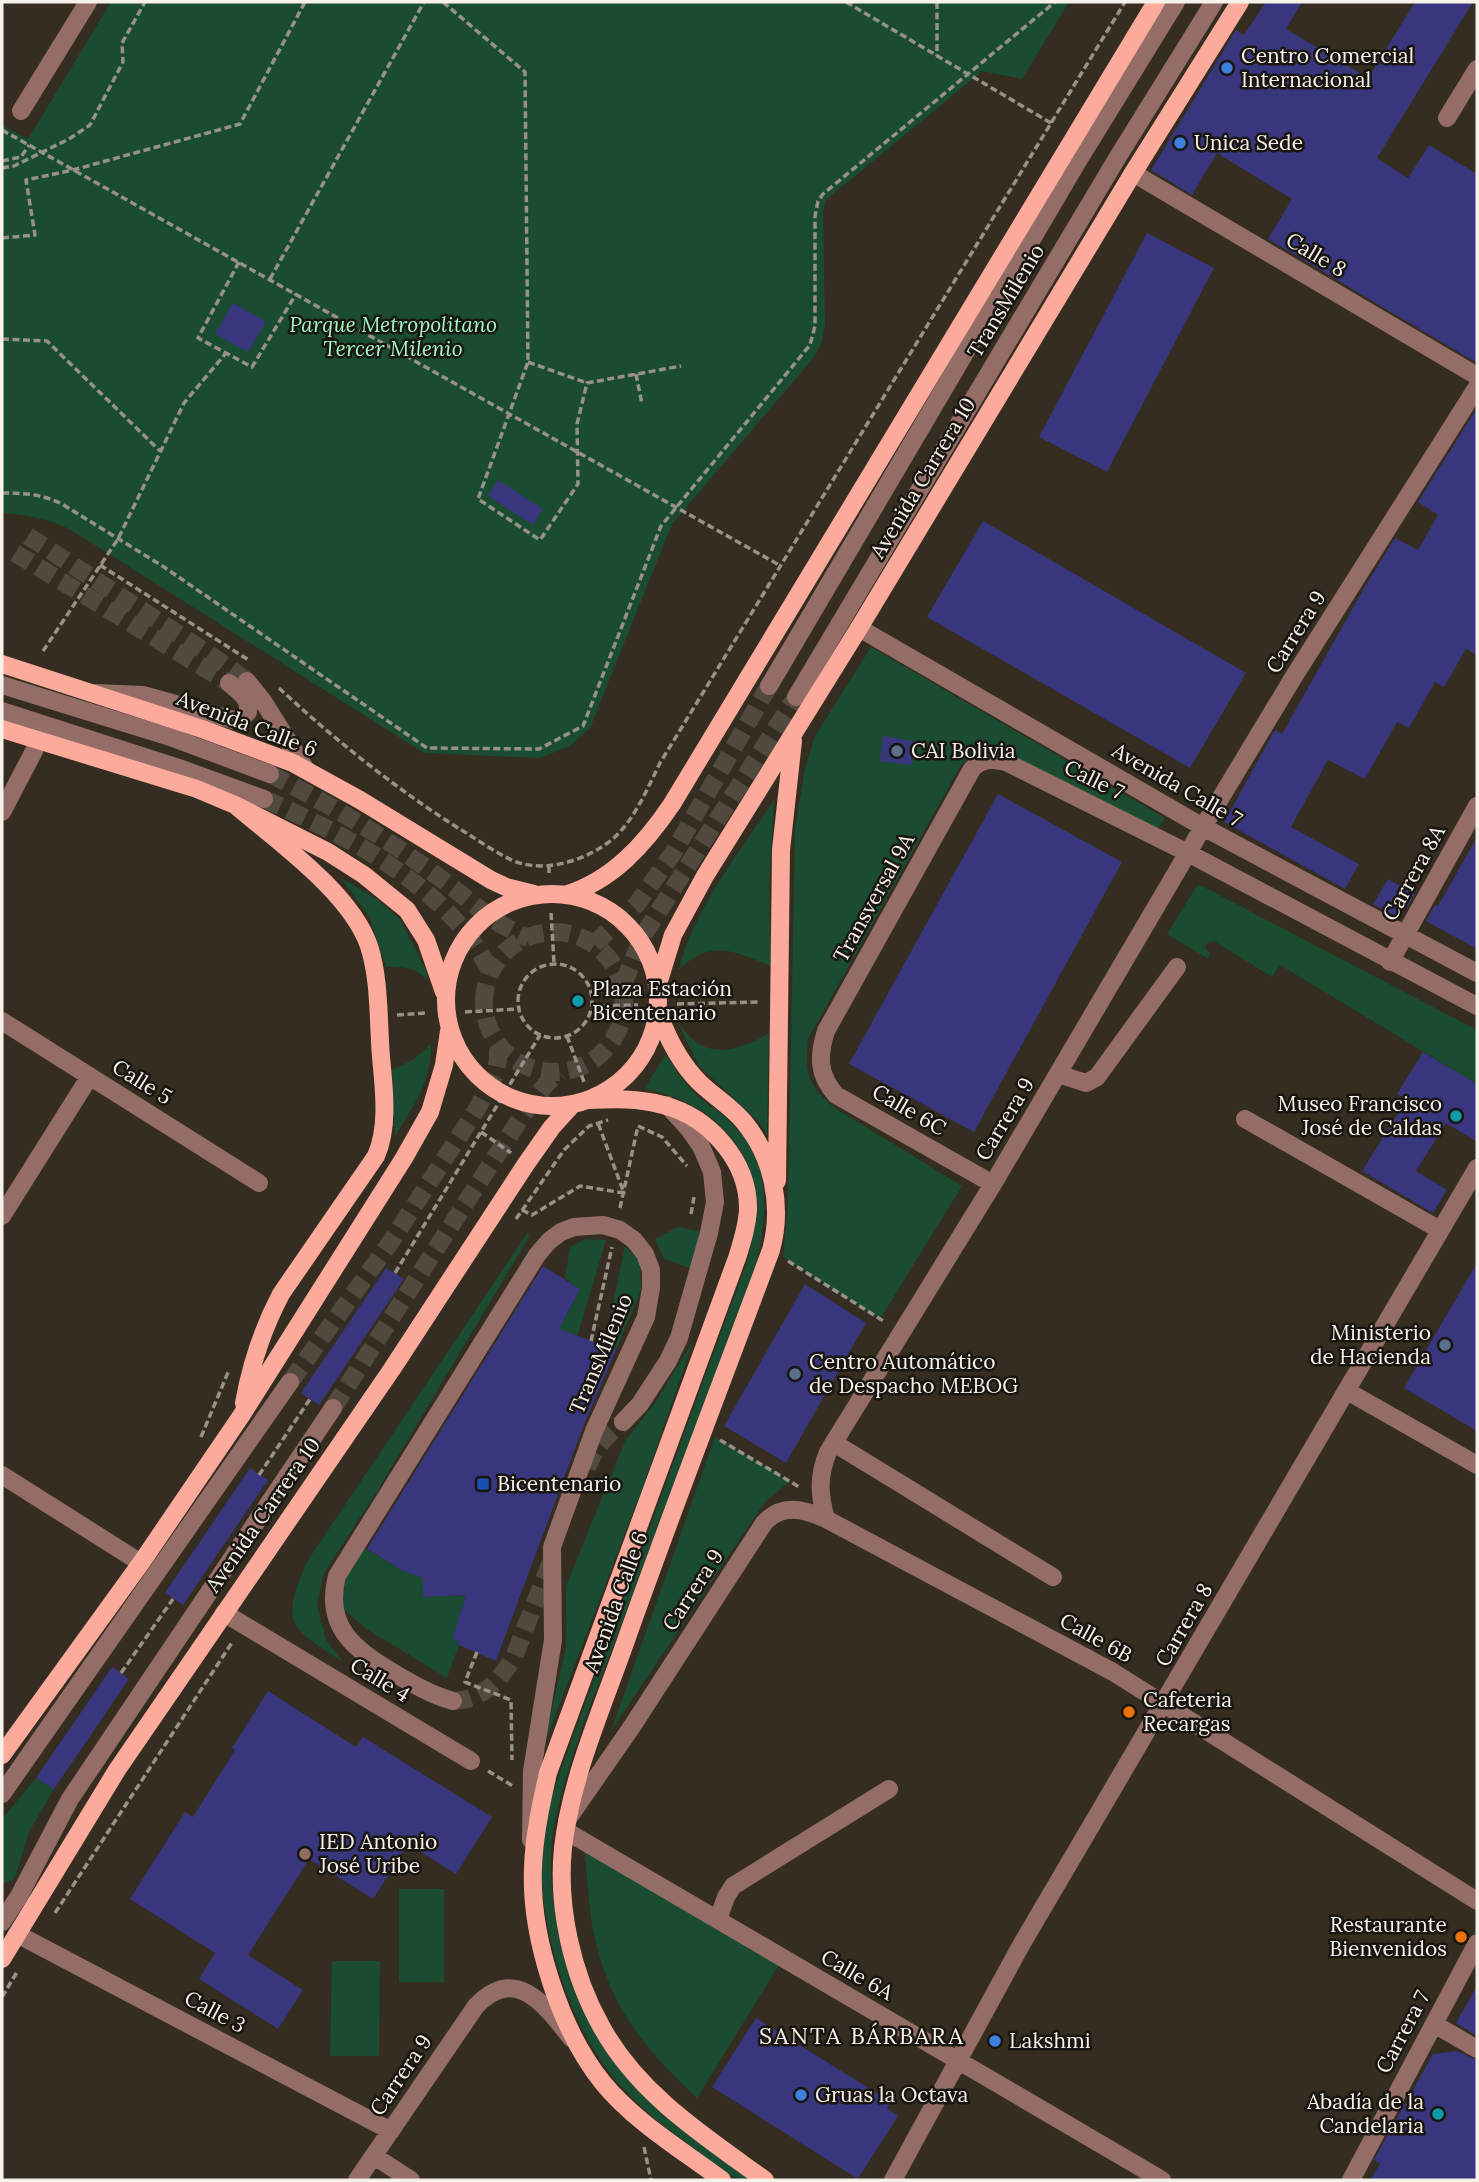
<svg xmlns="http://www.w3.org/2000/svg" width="1479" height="2182" viewBox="0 0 1479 2182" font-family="Lora,serif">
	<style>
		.green { fill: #1a4c31 }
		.building { fill: #38367c }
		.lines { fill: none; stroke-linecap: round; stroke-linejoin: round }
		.minor-tunnel { stroke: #514a3e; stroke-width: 18; stroke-dasharray: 18 9; stroke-linecap: butt }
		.path { stroke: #979187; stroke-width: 3.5; stroke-dasharray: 7 3.5; stroke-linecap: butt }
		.minor { stroke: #946d66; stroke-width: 18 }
		.major { stroke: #fbaa9c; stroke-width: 18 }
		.shop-dot { fill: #3f7fe0; stroke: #191510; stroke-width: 2.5 }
		.service-dot { fill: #5c6f8a; stroke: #191510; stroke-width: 2.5 }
		.culture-dot { fill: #0f9aa8; stroke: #191510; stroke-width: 2.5 }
		.transit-dot { fill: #1a4fb4; stroke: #191510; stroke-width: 2.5 }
		.food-dot { fill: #e8710a; stroke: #191510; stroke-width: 2.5 }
		.education-dot { fill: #8d6e63; stroke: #191510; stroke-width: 2.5 }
		.labels { text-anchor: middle; stroke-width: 5; stroke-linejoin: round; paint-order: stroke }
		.poi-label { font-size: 21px; fill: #f6f1e9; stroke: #191510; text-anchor: start }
		.street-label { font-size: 21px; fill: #f6f1e9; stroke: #191510 }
		.park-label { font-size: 21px; font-style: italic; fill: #9ffac2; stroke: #191510 }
		.neighbourhood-label { font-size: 23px; letter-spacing: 2px; fill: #f6f1e9; stroke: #191510 }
	</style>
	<rect width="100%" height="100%" fill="#342d20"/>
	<path class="green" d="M111 2H1069L1022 79 982 71 826 200 823 211 825 324 822 341 815 356 672 524 590 728 570 746 540 758 424 753 71 530C48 518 27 515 2 513V125L28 139Z
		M871 647 1165 818 1158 829 994 753C979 752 972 755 961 765L808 1039C805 1075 807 1084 835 1108L962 1186 880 1319 783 1257 788 1201 795 829 805 768 815 736Z
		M774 800 769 887 771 966C736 952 710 938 679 970 690 915 743 847 774 800Z
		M341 878 374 897 400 919 427 972 428 981C417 968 403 966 386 967L370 918Z
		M1198 884 1477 1030V1084L1280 965 1272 977 1214 941 1207 943 1205 947 1210 954 1208 959 1167 934Z
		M678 1023C685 1031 693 1042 703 1046 724 1056 751 1044 769 1033L767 1135 759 1122 699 1066Z
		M431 1044C432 1079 414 1107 395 1136L392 1070 413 1060Z
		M666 1054C676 1072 687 1087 702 1100 711 1107 721 1112 728 1120 773 1161 768 1211 756 1265 712 1381 669 1496 626 1612 601 1680 569 1752 555 1822 548 1852 551 1882 555 1912 563 1979 594 2048 643 2095 676 2127 713 2153 750 2180 726 2180 703 2155 684 2141 658 2122 629 2098 609 2072 562 2010 530 1899 545 1821 548 1805 554 1790 559 1775L747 1262C752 1241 758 1220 756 1198 751 1139 700 1098 644 1089Z
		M678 1227 709 1233 698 1271 664 1259 655 1239Z
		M528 1232 529 1237 376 1493 324 1573 317 1604 326 1640 343 1662C290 1627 280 1626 306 1563Z
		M585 1239 606 1240 577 1337 559 1329 580 1290 565 1278 570 1247Z
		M625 1246 640 1262 641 1290 616 1350 604 1346Z
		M694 1340 642 1489 544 1745 566 1647V1586L625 1441 655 1403Z
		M715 1437 790 1481 764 1503 611 1731Z
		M361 1546 401 1570 423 1578 424 1597 466 1595 453 1636 459 1645 447 1678 367 1629 343 1609C343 1581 348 1569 361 1546Z
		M36 1778 54 1789 29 1832 16 1875 12 1880 2 1885V1819Z
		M584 1848 779 1965 697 2098C646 2050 611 2009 595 1939 588 1909 588 1878 584 1848Z
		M399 1889H444V1982H399Z
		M332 1961H380L379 2056H330Z"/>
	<path class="building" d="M1266 2H1302L1286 29 1368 78 1415 2H1473L1377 158 1408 178 1429 145 1477 174V363L1268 239 1292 199 1217 153 1192 195 1151 170 1236 30 1244 35Z
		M1147 233 1214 268 1107 472 1039 437Z
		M233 303 266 322 248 352 215 334Z
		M1477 408V655L1466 649 1444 687 1435 682 1409 728 1397 722 1365 779 1328 760 1291 827 1359 864 1345 889 1224 822 1275 730 1282 734 1364 588 1395 538 1418 550 1438 515 1418 502Z
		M498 480 543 509 533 525 488 496Z
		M983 521 1246 673 1190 768 927 617Z
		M883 736 914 741 911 765 880 761Z
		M998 794 1122 862 974 1132 849 1064Z
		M1477 837V949L1426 921 1435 905 1438 906Z
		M1388 879 1415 894 1406 909 1402 907 1396 917 1373 904Z
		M1423 1052 1477 1084V1142L1446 1123 1416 1171 1447 1190 1433 1213 1362 1171 1407 1099 1397 1094Z
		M1477 1263V1431L1404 1388Z
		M543 1266 580 1289 559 1329 616 1350 583 1427 496 1661 459 1645 453 1636 466 1595 423 1597V1578L401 1570 367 1549Z
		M386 1268 404 1279 319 1405 301 1393Z
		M805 1284 866 1323 786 1463 724 1426Z
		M250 1468 268 1480 183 1605 165 1593Z
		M112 1667 129 1679 54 1789 36 1778Z
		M268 1691 356 1747 363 1737 492 1817 456 1874 408 1844 373 1899 309 1859 248 1955 303 1990 278 2029 199 1979 215 1953 130 1899 185 1812 193 1817 235 1750 232 1748Z
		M1477 1986V2036L1456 2023Z
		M756 2018 891 2102 887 2109 898 2116 858 2179 712 2087Z
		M1457 2051 1477 2060V2180H1370L1380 2164 1374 2160 1404 2105 1411 2101 1414 2088 1433 2054Z"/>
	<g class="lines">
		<path class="minor-tunnel" d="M28 536 215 658 247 681
			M15 553 229 683
			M270 774C329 804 387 838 440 878 469 899 495 926 529 938
			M264 799C346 835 451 888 491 973
			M484 1002a70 70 0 1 1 140 0a70 70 0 1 1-140 0Z
			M594 944 637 904 673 853 769 686
			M623 984 644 934 796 697
			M290 1382 392 1240 477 1109 495 1075 498 1060V1044
			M333 1408 522 1116 546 1084 559 1072
			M587 1468C594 1448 607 1435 623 1422
			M453 1701C483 1700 499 1681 514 1657L552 1559"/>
		<path class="path" d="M443 2 525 72 528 362 478 499 540 540 578 484 577 424 587 383 681 366
			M846 2 1051 123
			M937 2V56
			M2 130 781 566
			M2 161 21 157 29 145
			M2 168 14 166 69 139 90 125 123 62 122 43 145 2
			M2 238 35 235 26 180 73 170 240 124 305 2
			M239 262 198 338 252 367 296 294
			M270 279 424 2
			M2 339 47 341 160 451
			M528 362 587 383
			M636 374 642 404
			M2 493C24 493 42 494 62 504L164 567 427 748 539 749 583 726 661 526 810 345 815 326V216L818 201 823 194 1055 2
			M100 565 250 661
			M43 651 118 539 184 403 226 353
			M279 688C335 740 402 794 468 834 482 843 498 854 514 861 541 872 576 863 600 848 631 830 645 793 660 763L1125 2
			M549 866V876
			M551 913 554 963
			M518 1001a37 37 0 1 1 74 0a37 37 0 1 1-74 0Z
			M677 1004 759 1002
			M592 1006 638 1005
			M465 1012 518 1009
			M397 1015 426 1013
			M567 1036 584 1082
			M481 1132 511 1153
			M620 1208 638 1126 662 1137 687 1166
			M522 1210 532 1215 580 1186 624 1193 598 1123
			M691 1214 694 1197
			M516 1219 564 1150 589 1126 608 1120
			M788 1261 885 1322
			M395 1273 540 1035
			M591 1341 612 1247
			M201 1437 229 1370
			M720 1440 801 1488
			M259 1475 310 1399
			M477 1652 465 1682 511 1700 512 1760
			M121 1673 173 1599
			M488 1771 513 1786
			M55 1913 233 1641
			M2 1997 17 1972
			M644 2147 651 2180"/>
		<path class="minor" d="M21 111 88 2
			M1447 118 1477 69
			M1133 173 1477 376
			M859 628 1203 827 1477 973
			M247 681 263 701 305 768
			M2 685 173 738 270 774
			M769 686 1078 161 1176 2
			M96 693 143 695 233 720 242 718 248 712C250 698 239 692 229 683
			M796 697 1116 160 1214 2
			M2 711 179 768 264 799
			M2 812 34 751
			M1390 962 1477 806
			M2 1021 259 1183
			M1058 1074 1086 1083 1097 1077 1177 967
			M1245 1119 1440 1230
			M993 1184 836 1095C818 1075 818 1056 826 1031L972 769C982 758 993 759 1006 762L1188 853 1477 1006
			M2 1216 90 1076
			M1347 1391 1477 1465
			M623 1422 640 1404 668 1361 679 1338 709 1233 715 1202 712 1172 701 1146 689 1129 667 1105
			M834 1443 1053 1577
			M2 1475 141 1563
			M826 1519C819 1494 818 1476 828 1452L993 1184 1203 827 1293 678 1477 387
			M224 1613 471 1761
			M453 1701C431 1695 413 1684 394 1673 354 1649 324 1627 337 1576L537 1255 549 1241 561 1232 574 1227 603 1225 620 1230 634 1240 645 1254 651 1270V1288L646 1317 594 1431 552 1547 553 1640 532 1771 531 1840
			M2 1794 290 1382
			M567 1820 631 1728 764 1523C782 1503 804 1509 826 1519L1113 1672 1477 1901
			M566 1831 1162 2180
			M718 1920 726 1897 733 1886 889 1789
			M2 1922 19 1896 70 1799 333 1408
			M17 1934 391 2131
			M1434 2024 1477 2049
			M374 2156 411 2180
			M357 2180 476 2006C516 1964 546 2006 571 2038
			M893 2180 1020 1947 1477 1168
			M1351 2180 1477 1943"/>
		<path class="major" d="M2 664 202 729 293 763 360 800 491 880 506 887 534 894
			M2 729 197 789 235 805 328 852 364 875 407 910 426 940 444 992
			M235 805C277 841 351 893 369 946 380 980 378 1021 381 1057 384 1089 389 1127 376 1156L281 1294C262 1330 251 1364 244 1403
			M446 1000a106 106 0 1 1 212 0a106 106 0 1 1-212 0Z
			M565 895C612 881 645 844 672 804L1156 2
			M658 984 673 935 705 876 859 628 1133 173 1240 2
			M658 1012C667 1037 680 1063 699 1082 713 1096 731 1106 744 1122 773 1157 783 1206 771 1250 722 1382 671 1513 624 1646 601 1711 571 1778 563 1848 557 1907 572 1974 601 2026 638 2094 704 2136 765 2180
			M588 1100C613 1099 638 1098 663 1105 710 1117 749 1162 748 1210 747 1227 742 1242 737 1258L548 1773C541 1804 534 1836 533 1868 530 1936 560 2030 603 2083 635 2122 682 2150 722 2180
			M777 1181 781 850 793 741
			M2 1755 141 1563 241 1416 404 1158 430 1112 444 1065 449 1031
			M2 1959 117 1770 392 1369 526 1164 552 1127 573 1104"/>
	</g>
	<g class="shop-dot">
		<circle cx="1227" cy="68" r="7"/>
		<circle cx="1180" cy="143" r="7"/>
		<circle cx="995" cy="2041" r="7"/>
		<circle cx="801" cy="2095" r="7"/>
	</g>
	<g class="service-dot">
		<circle cx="897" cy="751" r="7"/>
		<circle cx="1445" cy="1345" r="7"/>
		<circle cx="795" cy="1374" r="7"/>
	</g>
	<g class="culture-dot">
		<circle cx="578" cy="1001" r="7"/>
		<circle cx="1456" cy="1116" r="7"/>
		<circle cx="1438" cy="2114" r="7"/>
	</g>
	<rect class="transit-dot" x="476" y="1477" width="14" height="14" rx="3.5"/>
	<g class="food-dot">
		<circle cx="1129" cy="1712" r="7"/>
		<circle cx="1461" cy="1937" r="7"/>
	</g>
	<circle class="education-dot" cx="305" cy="1854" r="7"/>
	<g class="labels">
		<g class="poi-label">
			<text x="1241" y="63">Centro Comercial<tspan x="1241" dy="24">Internacional</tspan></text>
			<text x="1194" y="150">Unica Sede</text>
			<text x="911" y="758">CAI Bolivia</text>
			<text x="592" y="996">Plaza Estación<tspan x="592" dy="24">Bicentenario</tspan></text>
			<text x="1442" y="1111" text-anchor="end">Museo Francisco<tspan x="1442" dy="24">José de Caldas</tspan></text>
			<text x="1431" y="1340" text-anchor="end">Ministerio<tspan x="1431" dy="24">de Hacienda</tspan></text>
			<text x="809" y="1369">Centro Automático<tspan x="809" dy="24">de Despacho MEBOG</tspan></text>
			<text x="497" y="1491">Bicentenario</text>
			<text x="1143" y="1707">Cafeteria<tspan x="1143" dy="24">Recargas</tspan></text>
			<text x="319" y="1849">IED Antonio<tspan x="319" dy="24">José Uribe</tspan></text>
			<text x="1447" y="1932" text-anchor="end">Restaurante<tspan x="1447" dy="24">Bienvenidos</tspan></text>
			<text x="1009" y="2048">Lakshmi</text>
			<text x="815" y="2102">Gruas la Octava</text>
			<text x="1424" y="2109" text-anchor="end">Abadía de la<tspan x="1424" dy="24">Candelaria</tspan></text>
		</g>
		<g class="street-label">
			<text transform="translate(1316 255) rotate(31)" y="7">Calle 8</text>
			<text transform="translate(1006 301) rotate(-59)" y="7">TransMilenio</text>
			<text transform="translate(923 478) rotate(-59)" y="7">Avenida Carrera 10</text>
			<text transform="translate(1296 632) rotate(-58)" y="7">Carrera 9</text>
			<text transform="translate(247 724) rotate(21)" y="7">Avenida Calle 6</text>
			<text transform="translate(1094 780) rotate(26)" y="7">Calle 7</text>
			<text transform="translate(1177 785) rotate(30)" y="7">Avenida Calle 7</text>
			<text transform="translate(1414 873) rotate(-61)" y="7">Carrera 8A</text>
			<text transform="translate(874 898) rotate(-61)" y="7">Transversal 9A</text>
			<text transform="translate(142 1082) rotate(32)" y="7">Calle 5</text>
			<text transform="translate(909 1110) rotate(30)" y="7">Calle 6C</text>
			<text transform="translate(1005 1119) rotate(-59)" y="7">Carrera 9</text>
			<text transform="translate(601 1354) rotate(-67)" y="7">TransMilenio</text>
			<text transform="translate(263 1515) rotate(-55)" y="7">Avenida Carrera 10</text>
			<text transform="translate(693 1590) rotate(-57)" y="7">Carrera 9</text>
			<text transform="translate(616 1602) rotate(-70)" y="7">Avenida Calle 6</text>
			<text transform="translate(1184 1625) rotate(-60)" y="7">Carrera 8</text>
			<text transform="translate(1096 1638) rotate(29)" y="7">Calle 6B</text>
			<text transform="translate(380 1680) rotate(31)" y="7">Calle 4</text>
			<text transform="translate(857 1975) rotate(30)" y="7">Calle 6A</text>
			<text transform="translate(215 2012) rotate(28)" y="7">Calle 3</text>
			<text transform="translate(1403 2032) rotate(-62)" y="7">Carrera 7</text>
			<text transform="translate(401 2075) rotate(-56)" y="7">Carrera 9</text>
		</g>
		<g class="park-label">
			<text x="393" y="332">Parque Metropolitano<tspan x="393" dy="24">Tercer Milenio</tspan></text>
		</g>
		<g class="neighbourhood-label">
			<text x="862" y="2044">SANTA BÁRBARA</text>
		</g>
	</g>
	<rect width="1479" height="2182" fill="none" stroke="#f6f1e9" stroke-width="7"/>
</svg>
